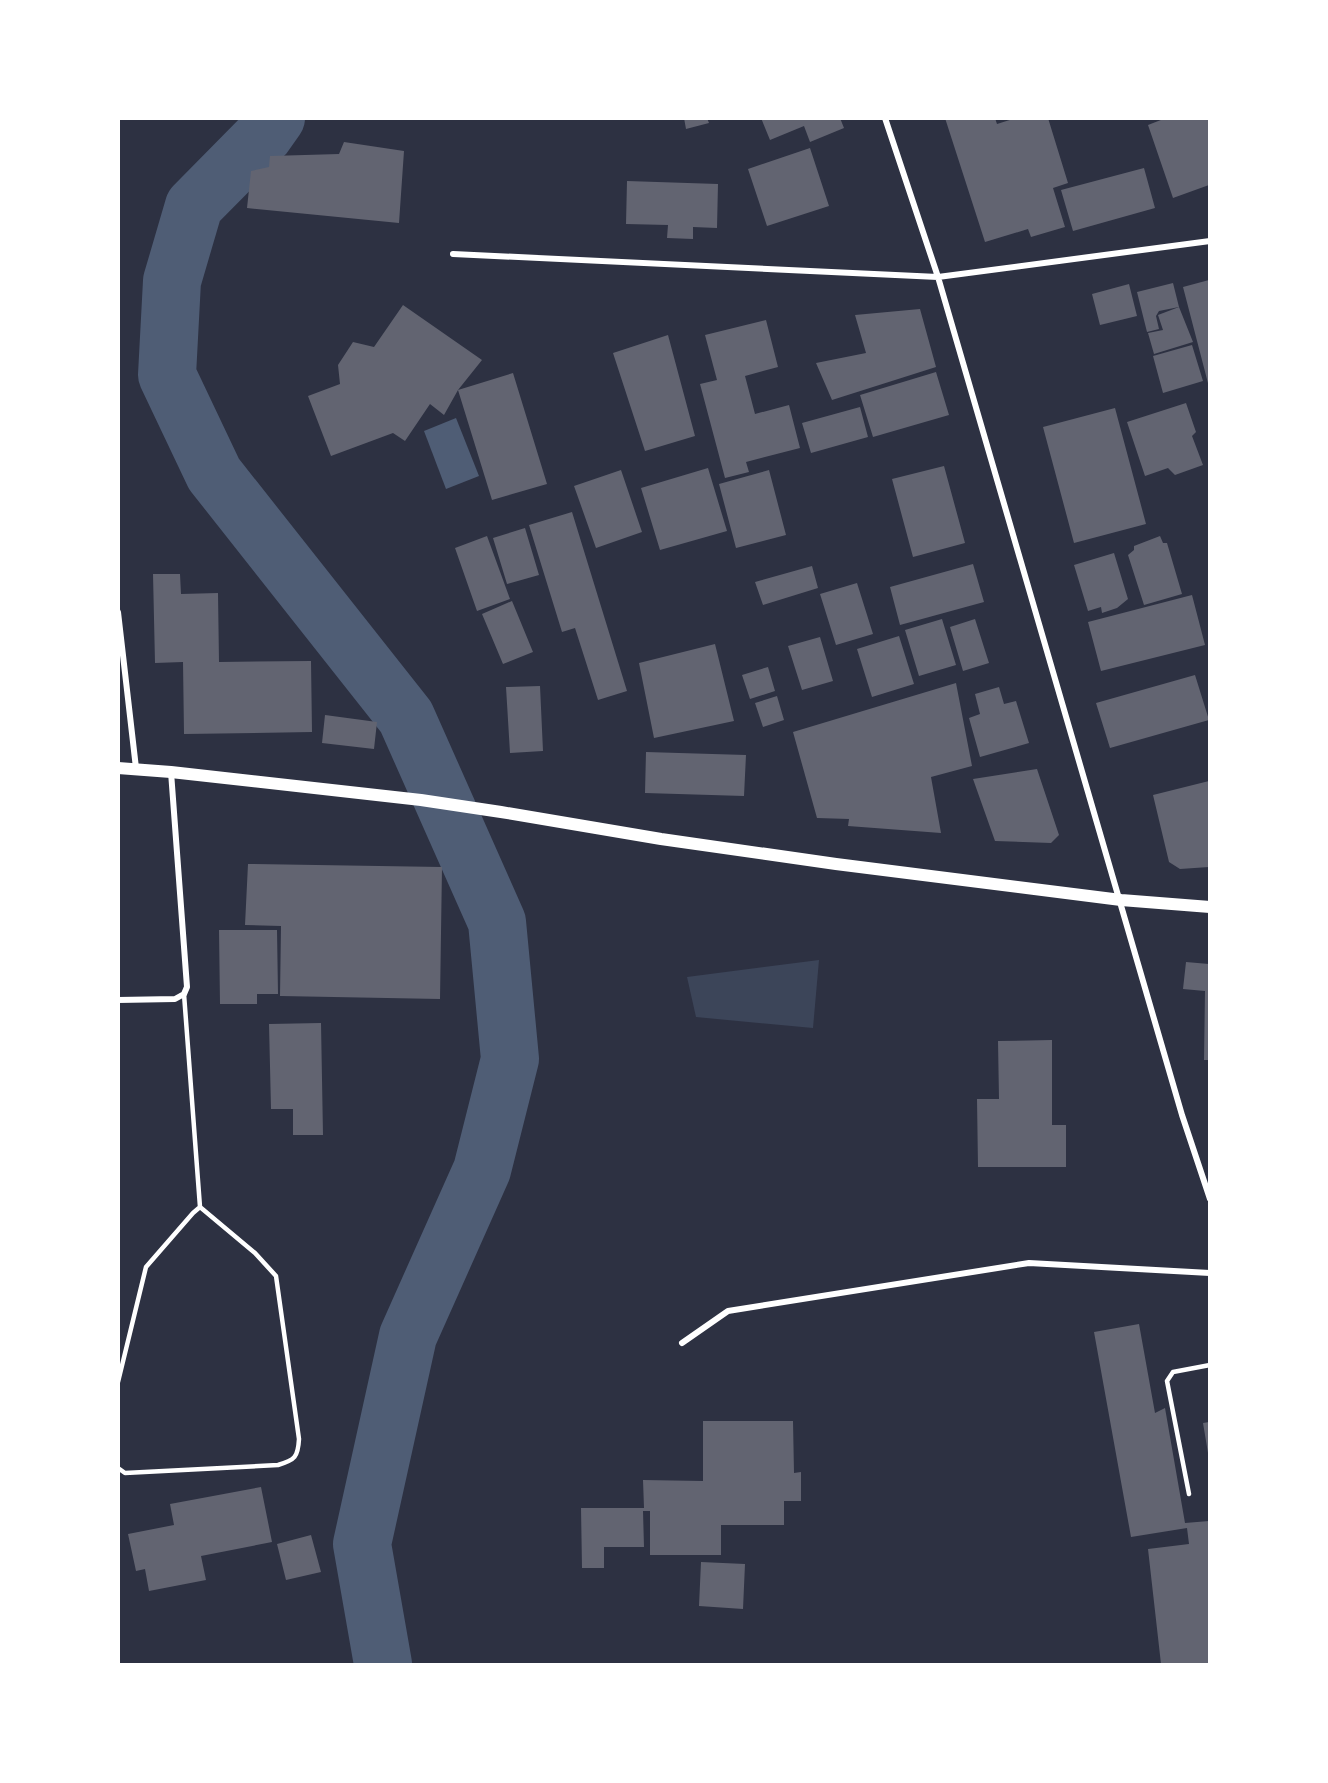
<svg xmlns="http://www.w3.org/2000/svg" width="1328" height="1783" viewBox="0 0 1328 1783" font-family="'Open Sans',sans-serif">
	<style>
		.green { fill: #3c4559 }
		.water { fill: #4f5d75 }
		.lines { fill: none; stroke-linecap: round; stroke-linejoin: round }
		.river { stroke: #4f5d75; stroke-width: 58 }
		.building { fill: #626471 }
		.service { stroke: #fff; stroke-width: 4.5 }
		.minor { stroke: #fff; stroke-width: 6 }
		.secondary { stroke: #fff; stroke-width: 12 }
	</style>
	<rect width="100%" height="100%" fill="#2d3142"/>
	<path class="green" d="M819 960 813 1028 696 1017 687 977Z"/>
	<path class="water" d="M456 418 479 476 446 489 424 431Z"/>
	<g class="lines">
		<path class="river" d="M276 118 264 135 194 206 172 281 167 375 214 474 406 717 497 922 510 1059 482 1170 408 1336 362 1544 383 1664"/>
	</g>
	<path class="building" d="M684 118H707L709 123 686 129Z
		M761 118H840L844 128 810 142 804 126 770 140Z
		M945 118H995L997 124 1016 118H1048L1068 183 1053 188 1065 227 1031 237 1028 229 985 242Z
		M1166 118H1209V185L1173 198 1148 125Z
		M344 142 404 151 399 223 247 208 251 171 269 167 270 156 339 154Z
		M810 148 829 206 767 226 748 169Z
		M1144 168 1155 208 1073 231 1061 190Z
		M627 181 718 184 717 228 693 227V239L667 238 668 225 626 224Z
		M1209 280V387L1183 287Z
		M1173 283 1179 307 1159 311 1156 316 1159 329 1147 332 1137 292Z
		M1129 284 1137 316 1100 325 1092 294Z
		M403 305 482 360 458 390 513 373 547 484 492 500 458 390 444 415 430 404 405 441 393 433 331 456 308 396 340 384 338 365 353 342 374 347Z
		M1179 307 1193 342 1154 354 1148 333 1163 330 1158 315Z
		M920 309 936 367 832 400 816 363 866 353 855 315Z
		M766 320 778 367 745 376 755 414 789 405 800 448 746 462 749 472 725 478 700 384 717 380 705 335Z
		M668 335 695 436 645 451 613 353Z
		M1192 345 1203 381 1163 393 1153 356Z
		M936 372 949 415 873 437 860 395Z
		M1186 403 1196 432 1192 436 1203 465 1175 475 1168 468 1145 476 1127 422Z
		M860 407 868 437 811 453 802 423Z
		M1115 408 1146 524 1074 543 1043 427Z
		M944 466 965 543 913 557 892 479Z
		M708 468 727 531 660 550 641 488Z
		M621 470 642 532 596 548 574 486Z
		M769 470 786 535 736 548 719 484Z
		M572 512 627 691 598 700 575 628 562 632 529 525Z
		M525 528 539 575 507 584 493 538Z
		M487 536 510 599 477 611 455 548Z
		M1160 536 1163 543H1167L1182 594 1144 605 1128 555 1134 550V546Z
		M1114 553 1128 599 1117 608 1102 613 1101 607 1088 611 1074 565Z
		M973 564 984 602 900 625 890 587Z
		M812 566 818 588 763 605 755 582Z
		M153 574H180L181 594 218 593 219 662 311 661 312 732 184 734 183 662 155 663Z
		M857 583 873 634 836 645 820 594Z
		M1192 595 1205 645 1101 671 1088 622Z
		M512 601 533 652 503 664 482 614Z
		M942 619 956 665 919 676 905 630Z
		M975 619 989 663 963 671 950 627Z
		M899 636 914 684 872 697 857 649Z
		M820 637 833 681 802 690 788 646Z
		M715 644 734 721 654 738 639 663Z
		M768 667 775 691 750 699 742 675Z
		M1195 675 1209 720 1110 748 1096 703Z
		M956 683 972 766 931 777 941 833 848 826 849 819 817 818 793 732Z
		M540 686 543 751 510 753 506 687Z
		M999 687 1004 704 1016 701 1029 743 980 757 969 718 980 714 975 694Z
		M777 696 784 720 763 727 755 703Z
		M325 715 377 722 374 749 322 743Z
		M646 752 746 755 744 796 645 793Z
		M1037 769 1059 835 1051 843 995 841 973 779Z
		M1209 781V867L1180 869 1169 862 1153 795Z
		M248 864 442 867 440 999 280 996 281 926 245 925Z
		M219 930H277L278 994H257V1004H220Z
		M1186 962 1209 964V1060H1204L1205 991 1183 989Z
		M321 1023 323 1135H293V1109H271L269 1024Z
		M1052 1040V1125H1066V1167H978L977 1099H999L998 1041Z
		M1139 1324 1155 1413 1165 1408 1185 1523 1209 1521V1664H1161L1148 1549 1189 1544 1187 1528 1131 1537 1094 1332Z
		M703 1421H793L794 1473 801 1472V1501H784V1525H721V1555H650V1511H643L644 1547H604V1568H582L581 1508H644L643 1480 703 1481Z
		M1209 1422V1453H1208L1203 1423Z
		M261 1487 272 1542 201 1556 206 1580 149 1591 145 1569 136 1571 128 1534 174 1525 170 1504Z
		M311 1535 321 1572 286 1580 277 1544Z
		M701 1562 745 1564 743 1609 699 1606Z"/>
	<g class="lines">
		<path class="service" d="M118 1382 146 1267 193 1213 200 1207
			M118 1468 125 1473 278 1465C295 1460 298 1457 299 1439L276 1276 255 1253 200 1207 184 994
			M1189 1494 1167 1381 1173 1372 1210 1365"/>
		<path class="minor" d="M885 118 938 277 1182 1115 1210 1199
			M453 254 938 277 1210 241
			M118 612 136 768
			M118 1000 175 999 184 994 187 987 171 772
			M682 1343 728 1311 1029 1263 1210 1273"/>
		<path class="secondary" d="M118 768 171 772 421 800 501 812 661 839 836 864 1121 900 1210 907"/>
	</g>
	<rect width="1328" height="1783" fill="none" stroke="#ffffff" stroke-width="240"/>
</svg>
